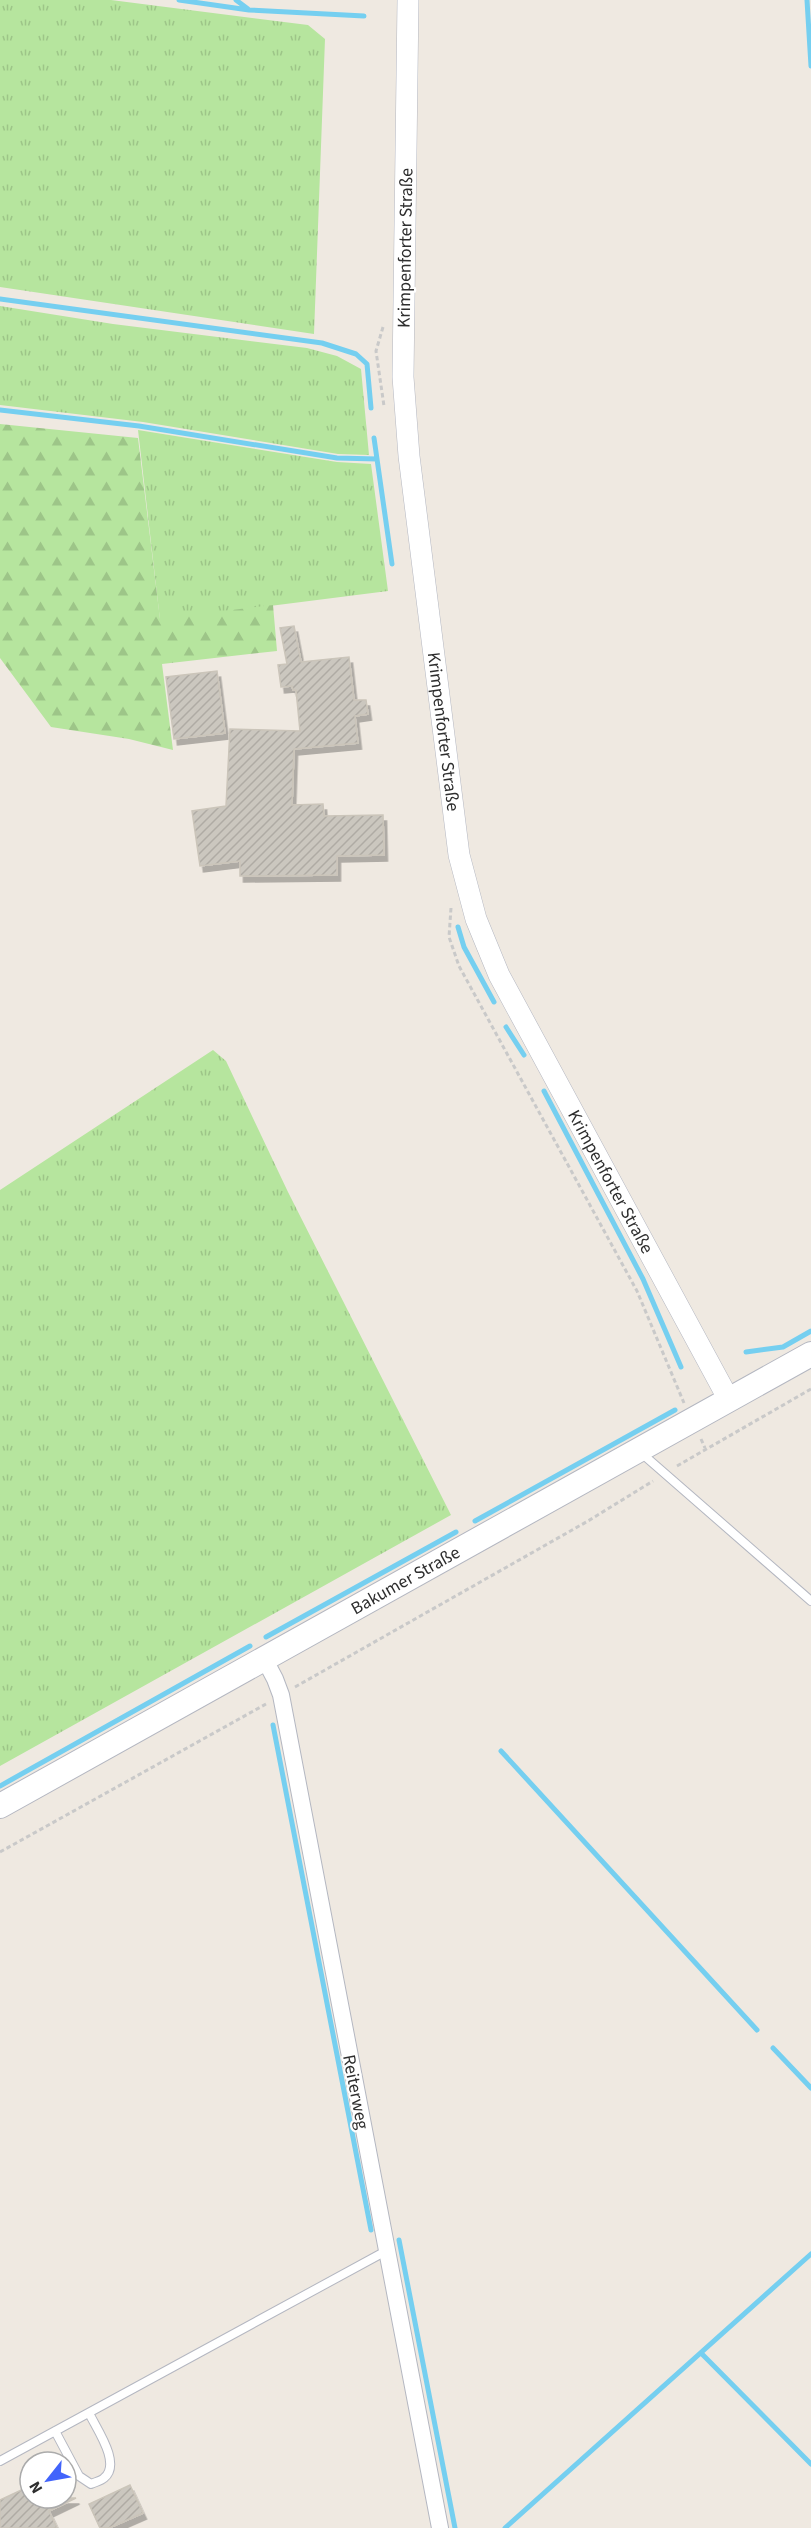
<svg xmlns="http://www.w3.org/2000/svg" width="811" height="2528" viewBox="0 0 811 2528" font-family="'Source Sans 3',sans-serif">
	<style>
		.grass { fill: url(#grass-tufts) }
		.forest { fill: url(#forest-firs) }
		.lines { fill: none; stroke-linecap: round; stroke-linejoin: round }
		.stream { stroke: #75cff0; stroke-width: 5 }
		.building { fill: url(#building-hatch); stroke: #cbc5ba; stroke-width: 1.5; filter: url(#shadow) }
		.service-casing { stroke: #b4b7c1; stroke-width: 10 }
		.minor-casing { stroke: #b4b7c1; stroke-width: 18 }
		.tertiary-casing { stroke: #b4b7c1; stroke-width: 22 }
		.secondary-casing { stroke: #b4b7c1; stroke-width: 26 }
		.path { stroke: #c9c9c9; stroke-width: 3; stroke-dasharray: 4.5 3; stroke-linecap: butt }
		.service { stroke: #fff; stroke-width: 8 }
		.minor { stroke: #fff; stroke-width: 16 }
		.tertiary { stroke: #fff; stroke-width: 21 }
		.secondary { stroke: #fff; stroke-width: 24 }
		.labels { text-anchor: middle; stroke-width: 4.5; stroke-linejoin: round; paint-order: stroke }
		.street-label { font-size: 18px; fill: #2e2e2e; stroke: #fff }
	</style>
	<defs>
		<pattern id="grass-tufts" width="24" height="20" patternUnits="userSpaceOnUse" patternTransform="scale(1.5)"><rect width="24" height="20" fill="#b6e59e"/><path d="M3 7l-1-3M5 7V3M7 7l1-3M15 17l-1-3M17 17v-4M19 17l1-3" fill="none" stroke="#9dc588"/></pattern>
		<pattern id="forest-firs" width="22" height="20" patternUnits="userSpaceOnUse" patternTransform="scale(1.5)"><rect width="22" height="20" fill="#b6e59e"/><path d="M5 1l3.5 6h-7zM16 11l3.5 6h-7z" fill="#9dc588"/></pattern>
		<pattern id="building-hatch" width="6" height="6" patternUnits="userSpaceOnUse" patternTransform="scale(1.5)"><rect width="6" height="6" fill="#cbc7bf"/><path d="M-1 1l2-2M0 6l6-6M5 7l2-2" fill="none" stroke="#afaba4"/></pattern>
		<filter id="shadow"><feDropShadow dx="3.5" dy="6" stdDeviation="0" flood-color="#0004"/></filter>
	</defs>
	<rect width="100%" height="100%" fill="#efe9e1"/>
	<path class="grass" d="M0 0H111L308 25 325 39 314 334 0 287Z
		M0 306 113 324 307 348 337 356 361 369 369 455 338 454 143 422 0 405Z
		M138 430 337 462 371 464 388 591 160 620Z
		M213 1050 226 1061 288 1192 451 1515 0 1766V1190Z"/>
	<path class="forest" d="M0 424 138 438 160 619 273 605 277 651 162 664 173 750 129 739 51 727 0 658Z"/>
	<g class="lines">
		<path class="stream" d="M179 0 249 10 364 16
			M236 0 248 9
			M807 0 811 66
			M0 299 322 343 356 354 367 364 371 408
			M0 410 139 426 337 458 377 459
			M374 438 392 564
			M458 927 464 947 494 1002
			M506 1027 524 1055
			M544 1091 643 1279 681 1367
			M746 1352 783 1347 811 1331
			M475 1521 675 1410
			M266 1637 456 1532
			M273 1725 371 2230
			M501 1751 757 2030
			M0 1786 250 1646
			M773 2048 811 2088
			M399 2240 455 2528
			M702 2354 811 2464
			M505 2528 811 2254"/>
	</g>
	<path class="building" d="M294 626 301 662 349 657 354 700H366L368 714 355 716 358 743 294 749 292 805 323 804 324 816 383 815 384 855 337 856V875L240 876V861L200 866 192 811 226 806 230 729 300 731 296 690H293L292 686 281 687 278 665 287 664 280 628Z
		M217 671 225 733 174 739 166 677Z
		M130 2485 143 2513 109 2528H100L89 2504Z
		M30 2486V2498H76L49 2511 57 2528H0V2500Z"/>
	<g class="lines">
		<defs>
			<path id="service" d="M639 1451 811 1601
				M55 2431 79 2476 91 2484C95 2482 101 2481 104 2478 122 2464 96 2428 89 2413
				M0 2461 386 2251"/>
			<path id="minor" d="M265 1660 275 1679 281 1695 440 2528"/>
			<g id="tertiary">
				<path id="s1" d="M408 0 403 377 409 456 459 855 476 919 499 975 729 1400"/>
			</g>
			<g id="secondary">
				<path id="s2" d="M0 1806 811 1354"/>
			</g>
		</defs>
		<use href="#service" class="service-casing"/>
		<use href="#minor" class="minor-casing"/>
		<use href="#tertiary" class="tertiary-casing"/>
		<use href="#secondary" class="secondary-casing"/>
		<path class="path" d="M383 327 376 351 384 406
			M451 908 449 937 459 966 637 1291 684 1403
			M701 1439 705 1448
			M677 1466 811 1389
			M295 1687 588 1521 653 1481
			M0 1852 266 1704"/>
		<use href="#service" class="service"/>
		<use href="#minor" class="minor"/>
		<use href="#tertiary" class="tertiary"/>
		<use href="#secondary" class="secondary"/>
	</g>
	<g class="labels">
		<g class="street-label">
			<text transform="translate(405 248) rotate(-89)" y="6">Krimpenforter Straße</text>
			<text dy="6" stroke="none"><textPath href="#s1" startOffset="734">Krimpenforter Straße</textPath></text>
			<text dy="6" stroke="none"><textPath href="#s1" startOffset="1220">Krimpenforter Straße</textPath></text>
			<text dy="6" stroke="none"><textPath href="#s2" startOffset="464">Bakumer Straße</textPath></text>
			<text transform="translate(356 2092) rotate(79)" y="6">Reiterweg</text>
		</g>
	</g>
	<g transform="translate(48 2480) rotate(239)"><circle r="28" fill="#ffffff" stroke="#ababab" stroke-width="1.5"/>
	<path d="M0-4.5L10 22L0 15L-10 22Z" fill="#4264fb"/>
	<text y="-9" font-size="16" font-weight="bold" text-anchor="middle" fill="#2e2e2e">N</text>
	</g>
</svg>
